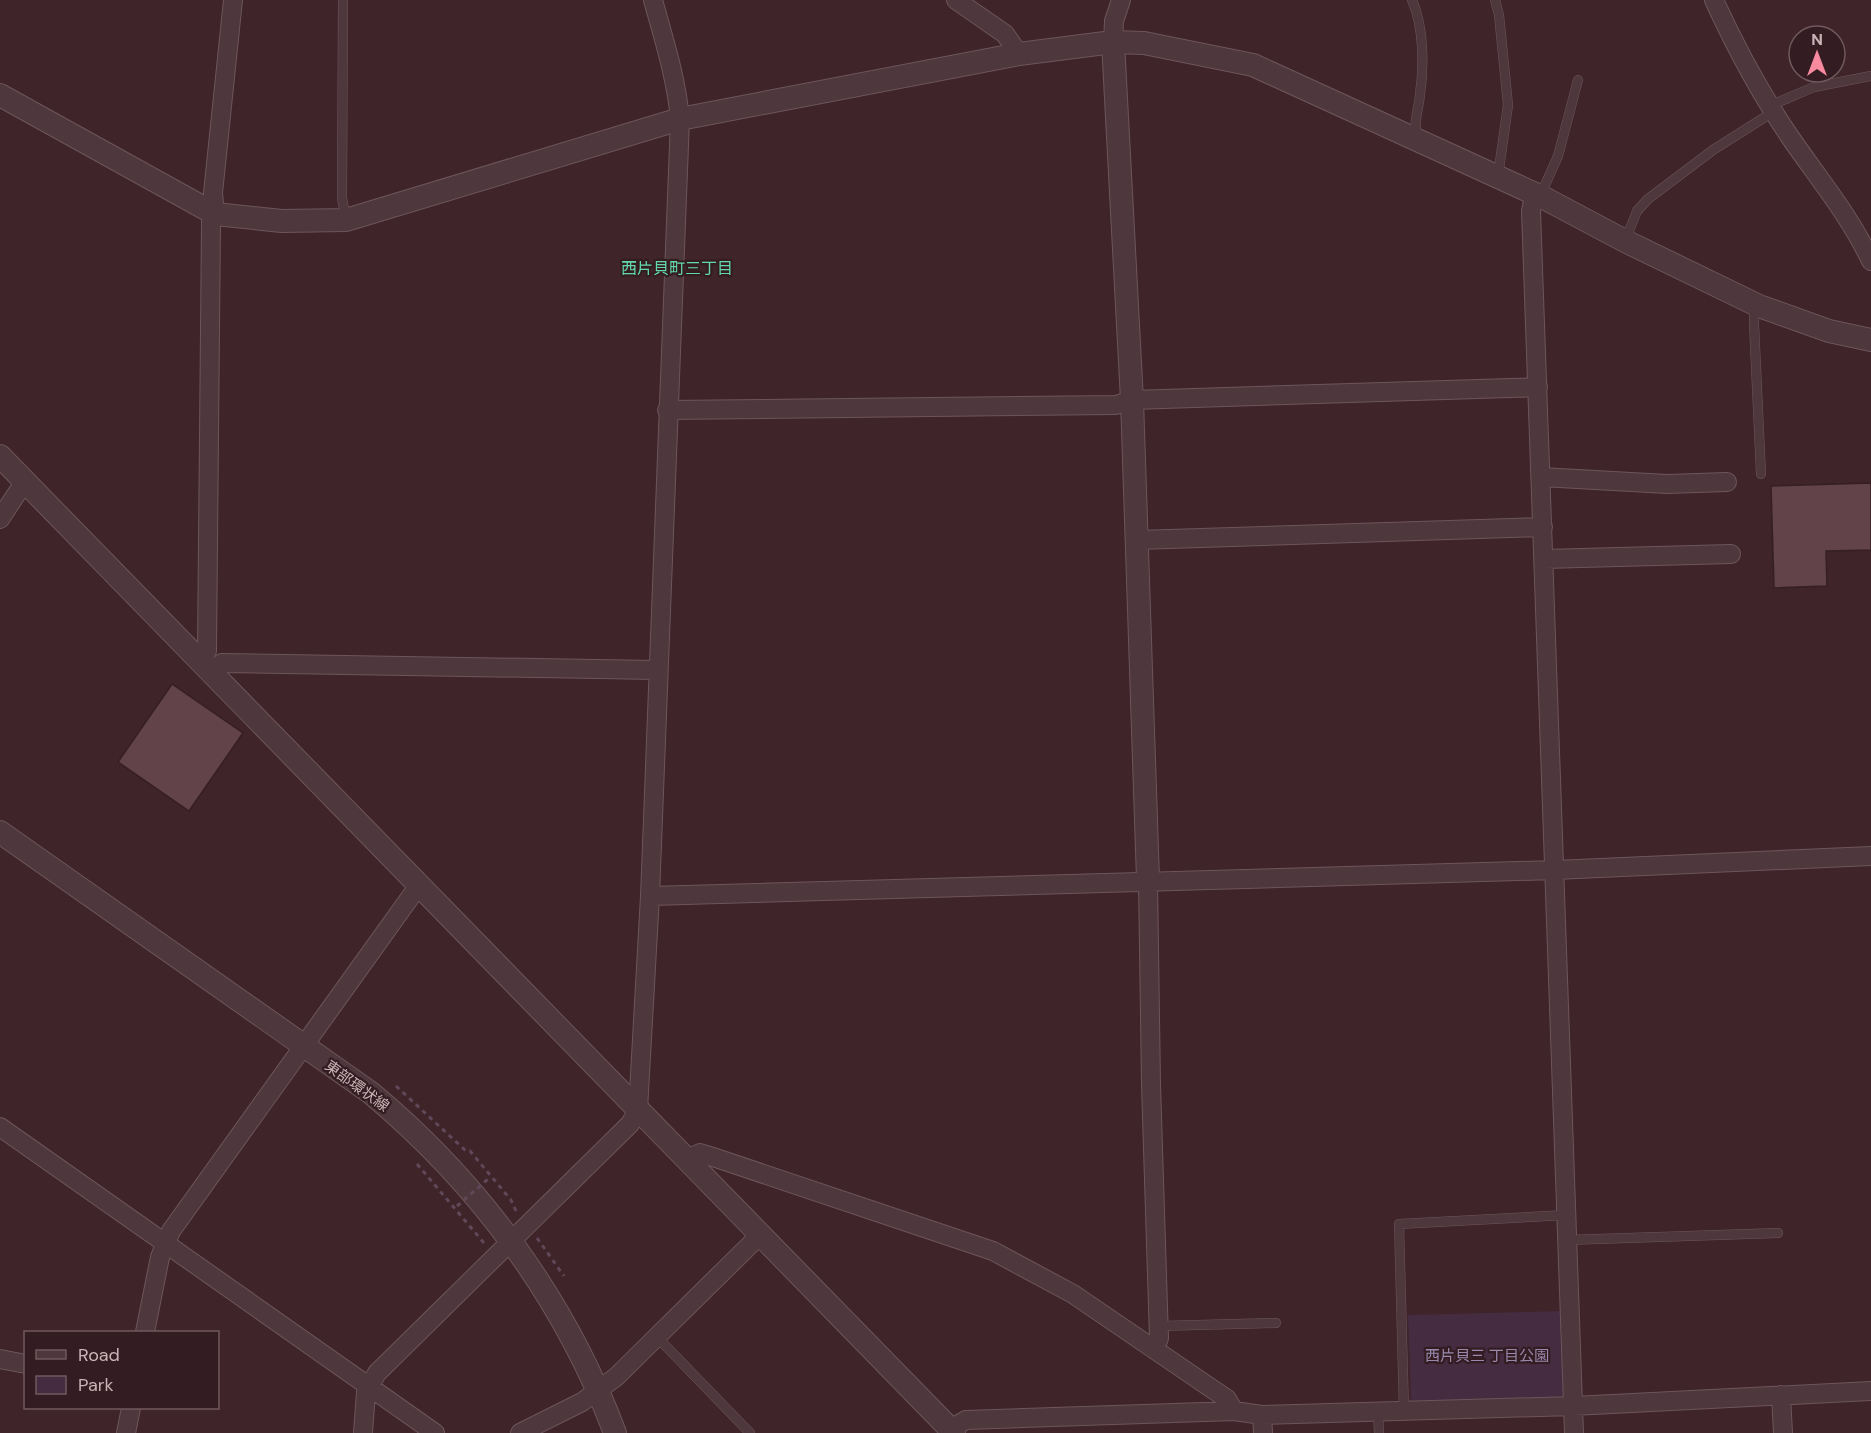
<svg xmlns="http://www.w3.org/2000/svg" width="1871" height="1433" viewBox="0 0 1871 1433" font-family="'DM Sans','Noto Sans JP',sans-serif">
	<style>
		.green { fill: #452c40 }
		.building { fill: #614349; stroke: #361f24; stroke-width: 1.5 }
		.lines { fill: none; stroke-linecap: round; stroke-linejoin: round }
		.service-casing { stroke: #6d565b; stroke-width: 10 }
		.minor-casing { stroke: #6d565b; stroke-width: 20 }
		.tertiary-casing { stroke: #6d565b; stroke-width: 24 }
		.path { stroke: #614859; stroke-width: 3; stroke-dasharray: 4.5 4.5; stroke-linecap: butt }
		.service { stroke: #4f383d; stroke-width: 9 }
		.minor { stroke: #4f383d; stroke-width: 18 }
		.tertiary { stroke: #4f383d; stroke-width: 22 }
		.path-bridge { stroke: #614859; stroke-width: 3; stroke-dasharray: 4.5 4.5; stroke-linecap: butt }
		.labels { text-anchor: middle; stroke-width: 4.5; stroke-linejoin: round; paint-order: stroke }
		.street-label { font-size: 15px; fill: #cab4b8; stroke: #341d22 }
		.park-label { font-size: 15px; fill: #9989af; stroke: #341d22 }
		.neighbourhood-label { font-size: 16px; fill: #63d7ab; stroke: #341d22 }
	</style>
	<rect width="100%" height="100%" fill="#3f242a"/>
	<path class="green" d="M1562 1311 1565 1398 1411 1402 1408 1315Z"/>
	<path class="building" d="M1871 483V550L1826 551 1827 586 1774 588 1771 486Z
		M172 684 243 733 189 811 118 762Z"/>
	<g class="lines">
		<defs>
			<path id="service" d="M343 0 342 198 346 220
				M1412 0C1424 27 1424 66 1420 94 1419 109 1413 121 1417 136
				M1495 0 1499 15 1508 105 1498 176
				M1769 106 1814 87 1871 76
				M1544 198 1545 185 1558 156 1578 80
				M1625 241 1637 211 1648 199 1713 150 1773 112
				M1757 307 1754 310V324L1761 474
				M1567 1240 1778 1233
				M1159 1326 1276 1323
				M656 1336 750 1433
				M1404 1411 1399 1224 1566 1215
				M1378 1412 1379 1433"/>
			<path id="minor" d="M956 0 1005 34 1019 54
				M1714 0C1736 48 1760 93 1790 137 1818 178 1850 216 1871 261
				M1113 42 1114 21 1121 0
				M1544 198 1533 201 1531 211 1574 1433
				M667 410 1116 405 1132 400 1538 387
				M1541 477 1667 484 1727 482
				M0 519 25 481
				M1137 540 1543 527
				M1544 559 1731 554
				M200 661 207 651 211 222 215 214 213 193 233 0
				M210 672 222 663 657 670
				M1148 880 1151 1085 1159 1338 1155 1349
				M650 896 1555 870 1871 856
				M0 1127 435 1433
				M687 1159 700 1153 710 1156 993 1251 1073 1294 1227 1399 1234 1411
				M145 1332 160 1257 171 1231 419 885
				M0 1359 26 1364
				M1781 1395 1783 1433
				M1262 1415 1263 1433
				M950 1429 966 1420 1234 1411 1262 1415 1573 1406 1871 1391
				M126 1433 131 1408
				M363 1433 366 1392 377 1373 630 1124 638 1110 650 896 680 119C676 77 664 40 653 0
				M520 1433 582 1402 616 1377 760 1235"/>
			<path id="tertiary" d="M1113 42 1132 400 1148 880
				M0 95 215 214 282 221 346 220 680 119 1019 54 1113 42 1144 43 1253 65 1544 198 1625 241 1759 306 1829 331 1871 340
				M0 456 954 1433
				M0 832 371 1093C480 1184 565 1300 615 1433"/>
		</defs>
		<use href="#service" class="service-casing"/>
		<use href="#minor" class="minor-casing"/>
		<use href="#tertiary" class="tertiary-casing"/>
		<path class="path" d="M396 1086 466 1151H470L511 1200 516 1211
			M417 1164 484 1243
			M537 1238 564 1276"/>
		<use href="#service" class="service"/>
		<use href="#minor" class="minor"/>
		<use href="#tertiary" class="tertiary"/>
		<path class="path-bridge" d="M457 1206 488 1179"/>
	</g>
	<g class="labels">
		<g class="street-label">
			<text transform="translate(357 1086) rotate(36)" y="5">東部環状線</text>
		</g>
		<g class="park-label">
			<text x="1487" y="1361">西片貝三 丁目公園</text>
		</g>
		<g class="neighbourhood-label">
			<text x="677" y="274">西片貝町三丁目</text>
		</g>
	</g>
	<rect x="24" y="1331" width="195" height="78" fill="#341d22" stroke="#70595e" stroke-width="1.5"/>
	<rect x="36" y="1350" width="30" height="9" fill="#4f383d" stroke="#70595e" stroke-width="1.5"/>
	<text x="78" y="1361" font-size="18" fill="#cab4b8">Road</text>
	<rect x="36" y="1376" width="30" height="18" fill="#452c40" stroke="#70595e" stroke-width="1.5"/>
	<text x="78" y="1391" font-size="18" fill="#cab4b8">Park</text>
	<g transform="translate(1817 54)"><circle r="28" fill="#341d22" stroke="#70595e" stroke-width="1.5"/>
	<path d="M0-4.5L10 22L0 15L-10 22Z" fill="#f98a9f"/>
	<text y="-9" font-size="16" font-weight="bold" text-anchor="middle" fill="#cab4b8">N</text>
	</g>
</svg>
